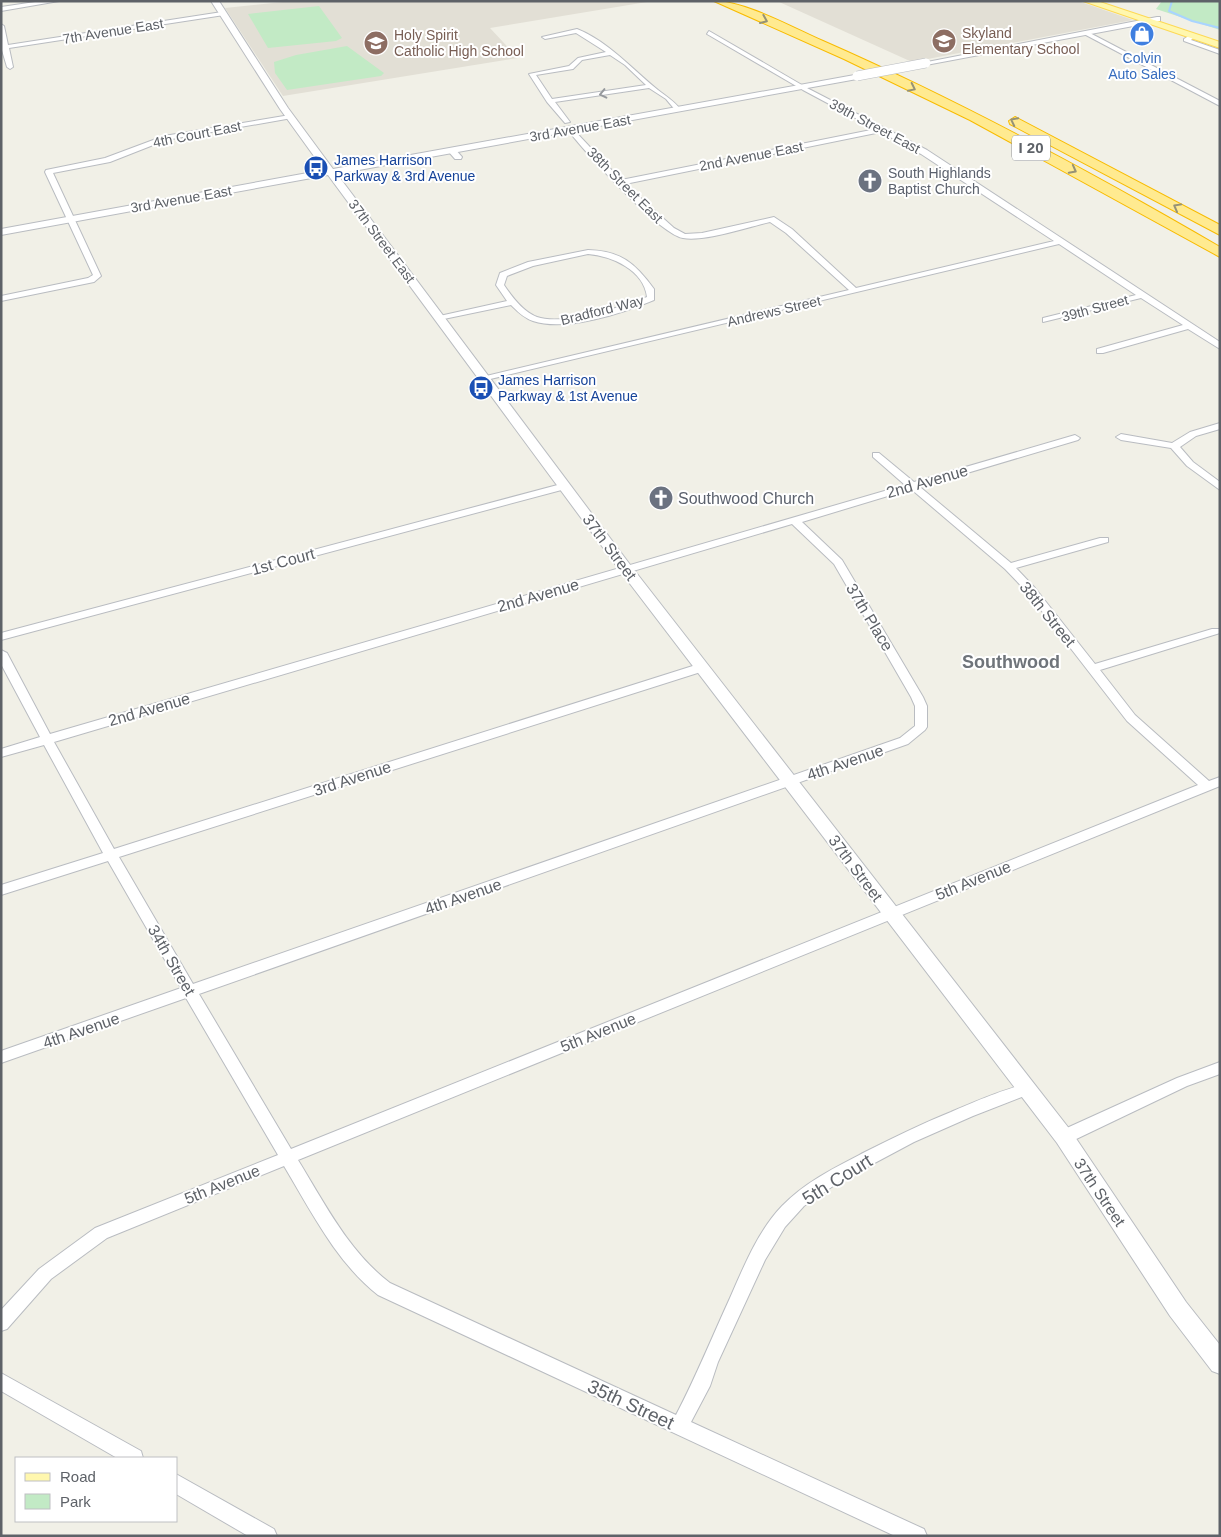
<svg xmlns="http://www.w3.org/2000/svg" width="1221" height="1537" viewBox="0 0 1221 1537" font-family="Helvetica,sans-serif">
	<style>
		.education { fill: #e2dfd5 }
		.green { fill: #c2eac5 }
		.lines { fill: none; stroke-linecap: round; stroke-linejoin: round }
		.stream { stroke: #a9d4ff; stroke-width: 2 }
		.minor-casing { stroke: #b9bcc1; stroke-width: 2 }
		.tertiary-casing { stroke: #b9bcc1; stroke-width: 2 }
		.primary-casing { stroke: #fdd955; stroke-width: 2 }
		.motorway-casing { stroke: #f8bb00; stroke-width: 2 }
		.minor { fill: #fff; fill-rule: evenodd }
		.tertiary { fill: #fff; fill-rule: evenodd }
		.primary { fill: #fff7ae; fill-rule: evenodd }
		.motorway { fill: #ffea90; fill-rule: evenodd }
		.tertiary-bridge-casing { stroke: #b9bcc1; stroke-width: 10; stroke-linecap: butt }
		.tertiary-bridge { stroke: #fff; stroke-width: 9 }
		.oneway { stroke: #969276 }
		.oneway2 { stroke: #96999d }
		.labels { text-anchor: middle; stroke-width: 4; stroke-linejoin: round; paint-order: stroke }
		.far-street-label { font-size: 14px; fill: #5e6268; stroke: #fff }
		.far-education-label { font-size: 14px; fill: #785e54; stroke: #fff; text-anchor: start }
		.far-shop-label { font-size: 14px; fill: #366cbe; stroke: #fff }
		.far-transit-label { font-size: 14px; fill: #164399; stroke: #fff; text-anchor: start }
		.far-worship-label { font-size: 14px; fill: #5b616d; stroke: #fff; text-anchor: start }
		.shield { fill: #fff; stroke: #8e9195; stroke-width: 1 }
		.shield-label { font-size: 15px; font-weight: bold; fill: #5e6268 }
		.street-label { font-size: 16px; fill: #5e6268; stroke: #fff }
		.worship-label { font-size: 16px; fill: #5b616d; stroke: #fff; text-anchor: start }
		.neighbourhood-label { font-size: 18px; font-weight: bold; fill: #6f747a; stroke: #fff }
		.near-street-label { font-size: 19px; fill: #5e6268; stroke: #fff }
	</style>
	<rect width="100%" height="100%" fill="#f1f0e7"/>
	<path class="education" d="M292 1H653L490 28 518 58 283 96 225 8Z
		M777 1H1078L1133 20 912 62Z"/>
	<path class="green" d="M1162 1H1220V30L1156 9Z
		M319 6 342 38 336 41 268 48 248 14Z
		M347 46 384 73 381 76 287 90 275 73 274 62 296 55Z"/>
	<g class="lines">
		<path class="stream" d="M1172 1 1169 11 1192 21 1220 28"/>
		<defs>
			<path id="minor" d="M42 1H59L1 11V7Z
				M222 12 224 15 9 48 13 67 10 69 7 67 1 47V24L4 26 8 45Z
				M577 29C609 42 632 69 658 90 667 97 674 101 681 110L680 111H676L666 99 649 88 555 102 570 122 565 123 547 102 529 74 569 66 578 58 606 52 576 33 545 39 542 37ZM610 55 625 65 646 85 552 99 536 75 573 69 582 60Z
				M709 31 807 88 927 150 1220 342V349L1188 329 1103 353H1097V349L1183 325 1141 298 1043 322V318L1136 295 1059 244 482 381V377L849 290 786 233 770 222C748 227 704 242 683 238 659 234 584 151 567 129L572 128 621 180 876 129 803 90 707 34ZM881 132 921 154 1054 241 856 288 792 229 774 217 702 233 685 234 674 228 625 184Z
				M1086 31 1220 101V106L1084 34Z
				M1190 35 1195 36 1191 40 1220 50V54L1184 41V39Z
				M290 115 293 117 292 118 166 140 110 162 53 173 101 276 94 282 1 301V296L88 278 93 275 45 172 46 170 105 158 164 136Z
				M449 149H455L462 157 461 159H455L448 151Z
				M588 250C621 251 635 263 654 289V300C623 313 566 332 533 321 524 318 517 311 511 305L439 320 435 317 507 301 496 285 500 273 528 262ZM588 254C612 256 644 270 647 297 622 307 563 326 537 317 523 312 512 297 504 285L507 276 533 266Z
				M1220 423V429L1196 436 1180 447 1193 462 1220 482V490L1187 466 1171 448 1121 440 1116 437 1121 434 1172 443 1190 432Z
				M1075 435 1080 438 1078 440 920 487 1011 563 1100 538H1108V542L1016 568 1035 588 1095 664 1212 629H1220V633L1100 670 1135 715 1209 781 1220 777V786L298 1160C325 1204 349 1252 390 1283L676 1415C696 1377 712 1337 730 1298 744 1266 758 1231 782 1206 805 1182 836 1167 865 1152 893 1138 921 1124 951 1112 965 1106 1021 1081 1032 1085L1035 1089 1032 1093 973 1116 914 1142 839 1182 804 1206 785 1227 765 1260 718 1362 710 1386 691 1422 924 1529 927 1536H895L378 1295C336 1262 311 1211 284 1166L107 1238 51 1279 7 1329 1 1331V1310L39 1269 95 1228 278 1155 186 998 1 1063V1051L181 988 108 861 1 895V885L103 853 44 745 1 757V749L40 737 1 664V650L7 653 50 734 905 485 873 457V453H879L914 482ZM911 489 1005 569 1027 592 1127 721 1198 785 291 1149 199 994 908 744 925 730 927 727V706L923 697 842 560 802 522ZM792 524 834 564 911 697 915 706V726L900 738 193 984 119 857 707 670 709 667 703 663 699 664 114 849 54 742Z
				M565 483 570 486 569 488 1 640V633Z
				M1220 1062V1074L1187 1086 1070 1142 1064 1144 1058 1142 1056 1137 1058 1132 1177 1078Z
				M1 1373 141 1451 143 1458H117L1 1391Z
				M176 1474 274 1529 277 1536H248L176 1494Z"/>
			<path id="tertiary" d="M211 1H219L288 108 333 169 860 74V78L857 79 337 174 631 566 1071 1131 1186 1302 1220 1345V1374L1212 1371 1170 1316 1057 1143 621 572 328 175 1 235V229L324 170 280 109Z
				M1157 17H1160V21L926 65 922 63Z"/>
			<path id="primary" d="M1083 1H1097L1220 42V48Z"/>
			<path id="motorway" d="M714 1C745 1 793 28 823 41 960 101 1091 172 1220 247V257L970 120 844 59Z
				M1015 117 1220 225V235L1010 124 1009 121Z"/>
		</defs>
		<use href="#minor" class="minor-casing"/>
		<use href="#tertiary" class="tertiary-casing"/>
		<use href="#primary" class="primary-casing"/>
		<use href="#motorway" class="motorway-casing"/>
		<use href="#minor" class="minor"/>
		<use href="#tertiary" class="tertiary"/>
		<use href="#primary" class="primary"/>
		<use href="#motorway" class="motorway"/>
		<defs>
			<path id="tertiary-bridge" d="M857 76 926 63"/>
		</defs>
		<use href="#tertiary-bridge" class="tertiary-bridge-casing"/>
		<use href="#tertiary-bridge" class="tertiary-bridge"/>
	</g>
	<defs><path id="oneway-chevron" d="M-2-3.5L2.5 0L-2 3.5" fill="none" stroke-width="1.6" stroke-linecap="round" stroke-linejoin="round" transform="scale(1.25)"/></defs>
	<g class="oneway">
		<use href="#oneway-chevron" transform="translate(764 20) rotate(23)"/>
		<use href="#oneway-chevron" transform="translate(912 88) rotate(26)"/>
		<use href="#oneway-chevron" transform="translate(1014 121) rotate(-153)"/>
		<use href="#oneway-chevron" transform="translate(1073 170) rotate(28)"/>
		<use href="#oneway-chevron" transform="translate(1177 207) rotate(-151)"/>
	</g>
	<use class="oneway2" href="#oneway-chevron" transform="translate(603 94) rotate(167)"/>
	<defs>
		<symbol id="shop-disc" viewBox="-11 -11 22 22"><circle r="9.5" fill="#3f7fe0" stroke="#fff"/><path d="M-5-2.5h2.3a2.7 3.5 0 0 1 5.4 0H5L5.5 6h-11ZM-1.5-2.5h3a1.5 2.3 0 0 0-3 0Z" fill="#fff"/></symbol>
		<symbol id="school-disc" viewBox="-11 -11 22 22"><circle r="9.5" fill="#8d6e63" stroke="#fff"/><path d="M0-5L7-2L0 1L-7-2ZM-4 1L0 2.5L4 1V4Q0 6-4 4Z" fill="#fff"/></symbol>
		<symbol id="bus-disc" viewBox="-11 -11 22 22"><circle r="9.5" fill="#1a4fb4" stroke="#fff"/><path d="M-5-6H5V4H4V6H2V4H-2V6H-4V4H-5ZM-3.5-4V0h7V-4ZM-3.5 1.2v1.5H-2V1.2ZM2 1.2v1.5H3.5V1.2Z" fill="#fff"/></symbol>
		<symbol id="church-disc" viewBox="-11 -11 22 22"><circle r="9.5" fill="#6b7280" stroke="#fff"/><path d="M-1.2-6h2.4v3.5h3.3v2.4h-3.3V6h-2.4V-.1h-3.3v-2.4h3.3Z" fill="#fff"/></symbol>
	</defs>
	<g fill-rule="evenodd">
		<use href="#shop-disc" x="1128" y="20" width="28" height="28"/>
		<use href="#school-disc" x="930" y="27" width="28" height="28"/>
		<use href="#school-disc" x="362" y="29" width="28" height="28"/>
		<use href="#bus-disc" x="302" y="154" width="28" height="28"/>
		<use href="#church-disc" x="856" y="167" width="28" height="28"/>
		<use href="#bus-disc" x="467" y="374" width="28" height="28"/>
		<use href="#church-disc" x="647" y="484" width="28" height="28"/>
	</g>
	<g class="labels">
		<g class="far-street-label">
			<text transform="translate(113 31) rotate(-9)" y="5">7th Avenue East</text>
			<text transform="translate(875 126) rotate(28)" y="5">39th Street East</text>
			<text transform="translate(580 128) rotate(-10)" y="5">3rd Avenue East</text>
			<text transform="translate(197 134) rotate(-11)" y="5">4th Court East</text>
			<text transform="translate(751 156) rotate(-11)" y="5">2nd Avenue East</text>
			<text transform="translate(625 185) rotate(45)" y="5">38th Street East</text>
			<text transform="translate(181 199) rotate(-10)" y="5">3rd Avenue East</text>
			<text transform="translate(382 241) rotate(53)" y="5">37th Street East</text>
			<text transform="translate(1095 308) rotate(-15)" y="5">39th Street</text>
			<text transform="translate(602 310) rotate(-14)" y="5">Bradford Way</text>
			<text transform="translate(774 311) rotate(-13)" y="5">Andrews Street</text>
		</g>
		<g class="far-education-label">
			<text x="962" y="38">Skyland<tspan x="962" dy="16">Elementary School</tspan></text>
			<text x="394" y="40">Holy Spirit<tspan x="394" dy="16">Catholic High School</tspan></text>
		</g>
		<g class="far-shop-label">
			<text x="1142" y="63">Colvin<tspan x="1142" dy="16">Auto Sales</tspan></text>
		</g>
		<g class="far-transit-label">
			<text x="334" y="165">James Harrison<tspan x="334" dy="16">Parkway &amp; 3rd Avenue</tspan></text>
			<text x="498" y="385">James Harrison<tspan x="498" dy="16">Parkway &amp; 1st Avenue</tspan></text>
		</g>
		<g class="far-worship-label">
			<text x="888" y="178">South Highlands<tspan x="888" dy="16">Baptist Church</tspan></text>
		</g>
		<rect class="shield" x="1012" y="135.5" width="38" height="25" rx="4"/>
		<g class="shield-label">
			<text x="1031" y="153">I 20</text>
		</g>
		<g class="street-label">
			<text transform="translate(927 481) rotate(-16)" y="6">2nd Avenue</text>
			<text transform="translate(610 547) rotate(53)" y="6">37th Street</text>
			<text transform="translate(283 561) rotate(-15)" y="6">1st Court</text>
			<text transform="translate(538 595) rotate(-16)" y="6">2nd Avenue</text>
			<text transform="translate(1048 614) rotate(51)" y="6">38th Street</text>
			<text transform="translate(870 617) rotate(59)" y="6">37th Place</text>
			<text transform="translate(149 709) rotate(-16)" y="6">2nd Avenue</text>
			<text transform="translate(845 762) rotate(-19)" y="6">4th Avenue</text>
			<text transform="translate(352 778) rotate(-18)" y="6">3rd Avenue</text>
			<text transform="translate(856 868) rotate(53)" y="6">37th Street</text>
			<text transform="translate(973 880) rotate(-22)" y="6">5th Avenue</text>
			<text transform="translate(463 896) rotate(-19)" y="6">4th Avenue</text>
			<text transform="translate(172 960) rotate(60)" y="6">34th Street</text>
			<text transform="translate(81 1030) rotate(-19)" y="6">4th Avenue</text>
			<text transform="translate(598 1032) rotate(-22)" y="6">5th Avenue</text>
			<text transform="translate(222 1184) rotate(-22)" y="6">5th Avenue</text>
			<text transform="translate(1100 1192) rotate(56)" y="6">37th Street</text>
		</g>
		<g class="worship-label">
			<text x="678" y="504">Southwood Church</text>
		</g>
		<g class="neighbourhood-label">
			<text x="1011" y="668">Southwood</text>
		</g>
		<g class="near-street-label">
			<text transform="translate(837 1179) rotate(-32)" y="7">5th Court</text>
			<text transform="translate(631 1404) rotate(25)" y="7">35th Street</text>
		</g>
	</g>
	<rect width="1221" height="1537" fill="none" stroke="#5e6268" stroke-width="5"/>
	<rect x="15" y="1457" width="162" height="65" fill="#ffffff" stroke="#bfc0c3"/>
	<rect x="25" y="1473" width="25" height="8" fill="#fff7ae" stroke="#bfc0c3"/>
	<text x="60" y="1482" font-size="15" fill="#5e6268">Road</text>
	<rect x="25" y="1494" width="25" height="15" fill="#c2eac5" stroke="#bfc0c3"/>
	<text x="60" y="1507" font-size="15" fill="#5e6268">Park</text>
</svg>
